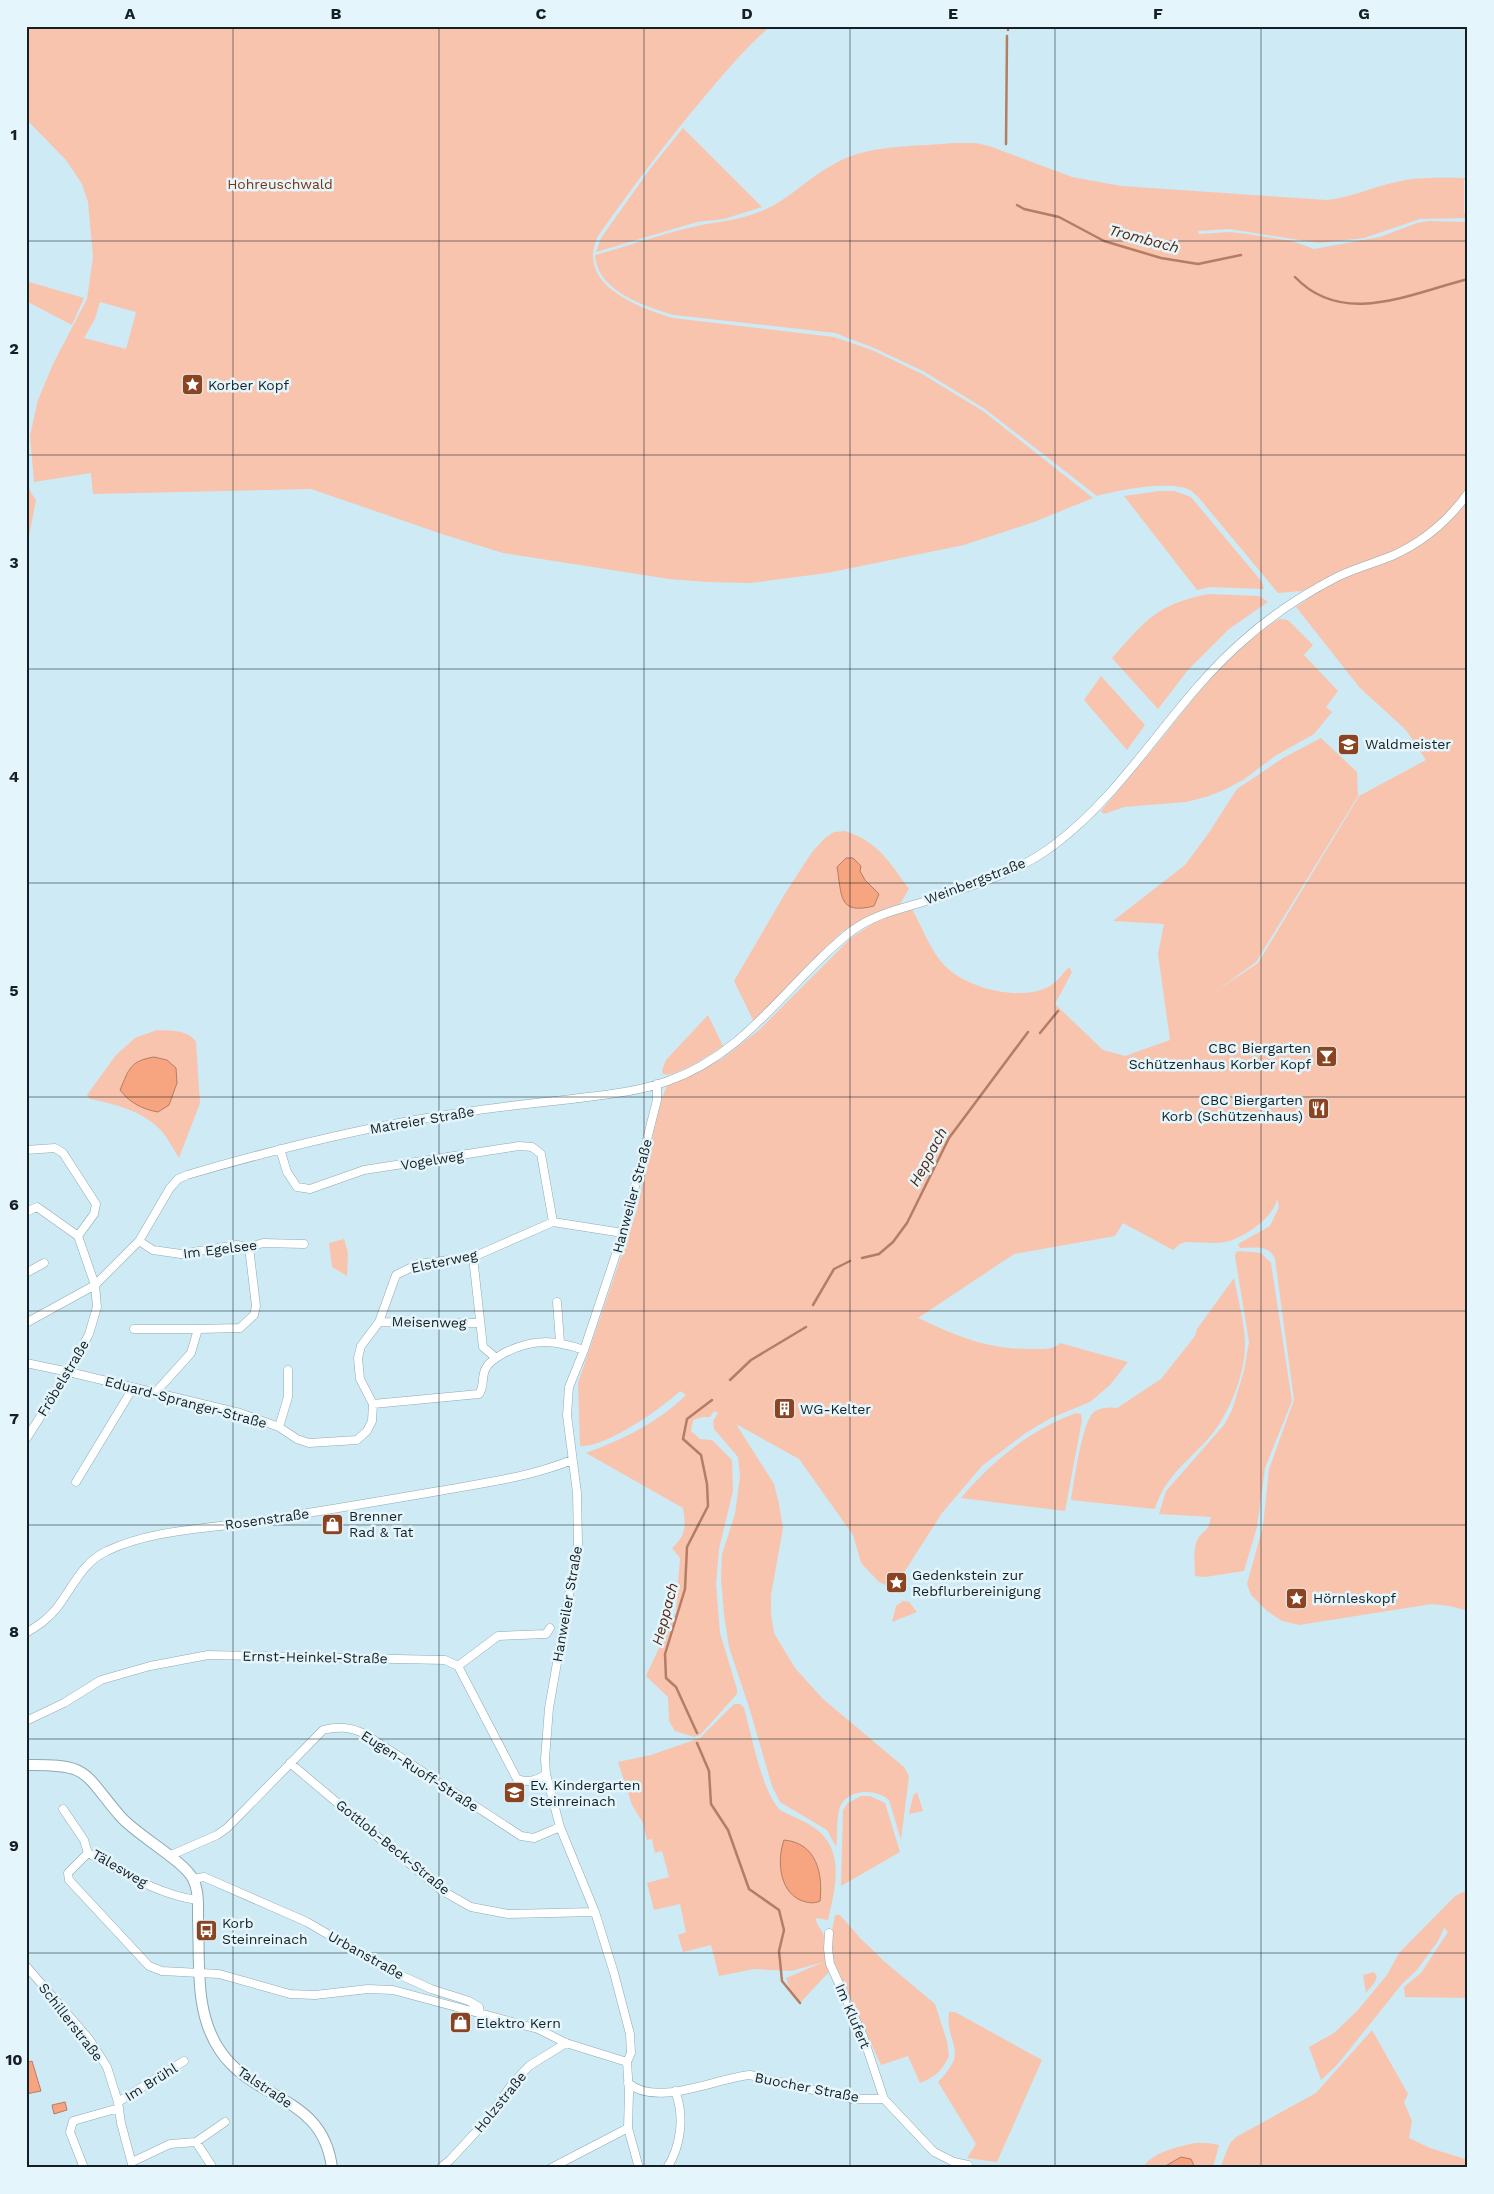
<svg xmlns="http://www.w3.org/2000/svg" width="1494" height="2194" viewBox="0 0 1494 2194" font-family="'Work Sans',sans-serif">
	<style>
		.green { fill: #f8c4ae; fill-rule: evenodd }
		.water { fill: #f7a580; stroke: #b47d64 }
		.lines { fill: none; stroke-linecap: round; stroke-linejoin: round }
		.stream { stroke: #b47d64; stroke-width: 2.5 }
		.minor-casing { stroke: #8faab4; stroke-width: 9 }
		.tertiary-casing { stroke: #8faab4; stroke-width: 12 }
		.minor { stroke: #fff; stroke-width: 8 }
		.tertiary { stroke: #fff; stroke-width: 10 }
		.grid { fill: none; stroke: #162024; stroke-width: 1; stroke-opacity: 0.55 }
		.labels { text-anchor: middle; stroke-width: 5; stroke-linejoin: round; paint-order: stroke }
		.park-label { font-size: 14px; fill: #7d340d; stroke: #e4f5fc }
		.poi-label { font-size: 14px; fill: #162024; stroke: #e4f5fc; text-anchor: start }
		.street-label { font-size: 14px; fill: #162024; stroke: #e4f5fc }
		.water-label { font-size: 15px; font-style: italic; fill: #59260c; stroke: #e4f5fc }
		.neatline { fill: none; stroke: #162024; stroke-width: 2 }
		.grid-label { font-size: 16px; text-anchor: middle; font-weight: bold; fill: #162024 }
	</style>
	<rect width="100%" height="100%" fill="#ceeaf5"/>
	<path class="green" d="M26 26H771C748 45 729 68 710 90 670 137 634 185 598 236 575 284 637 307 673 318L834 337 872 350 922 374 983 411 1093 498 1034 522 964 545 827 573 750 583 707 582 669 579 503 553 442 534 311 489 93 494 91 473 34 482 30 436 38 400 53 364 87 299 93 257 88 202 82 184 66 160 26 119ZM100 302 136 312 126 349 84 338 95 319Z
		M683 128 762 207 724 219 697 222 596 252 601 238 650 169Z
		M953 143H976L989 146 1072 177 1121 186 1327 200C1354 197 1379 184 1406 180 1426 177 1447 178 1468 178V180H1464V213L1468 214V218L1420 219 1364 238 1319 243 1229 229 1198 231 1199 234 1230 232 1247 234 1292 241 1314 249 1380 237 1417 223 1429 221 1468 222V1611L1450 1606 1432 1604 1299 1625 1282 1621 1267 1611 1251 1595 1247 1584 1263 1526 1269 1469 1294 1400 1275 1259C1269 1244 1254 1248 1240 1248L1238 1244 1270 1226 1279 1207 1277 1199C1274 1217 1244 1238 1225 1242 1213 1244 1198 1242 1185 1242L1180 1244 1173 1250 1123 1223 1115 1236 1014 1254 918 1318C959 1337 989 1350 1035 1349 1045 1349 1053 1350 1060 1343L1128 1362 1110 1385 1090 1402 1051 1418 1027 1432 982 1466 942 1513 896 1585H886L879 1582 861 1563 853 1535 799 1459 736 1424 774 1484 779 1504 783 1528 771 1595V1613L774 1633 795 1668 823 1699 904 1767 909 1776 901 1840 889 1800C875 1787 843 1789 839 1811 836 1822 838 1835 836 1847L827 1830 780 1802 772 1786 749 1707 729 1647 724 1615 721 1578 722 1554 735 1514 740 1476 738 1457 714 1429 713 1421 718 1413 714 1411 710 1417H703L693 1420 691 1431 700 1439 712 1440 732 1460 733 1491 719 1549 716 1584 720 1633 737 1689V1694L700 1735 694 1737 675 1731 669 1721 668 1697 646 1676 676 1612 680 1558 672 1548C686 1536 686 1525 683 1508L586 1453C624 1439 657 1423 686 1395L680 1391C661 1409 605 1448 580 1446L578 1383 637 1210 660 1102 667 1086 722 1059 759 1030 852 937 880 919 912 909C922 927 931 952 945 966 968 989 1021 1002 1050 986 1058 981 1063 973 1069 967L1072 972 1055 1004 1103 1050 1125 1056 1170 1040 1158 954 1164 924 1113 921 1185 865 1208 834 1237 789 1283 758 1321 738 1357 772 1358 796 1256 962 1216 991 1258 963 1359 796 1426 760 1406 730 1360 688 1296 607 1322 589 1320 584 1301 591 1278 593 1199 498C1196 495 1193 492 1190 490 1171 480 1118 490 1097 496L985 409 923 371 874 348 835 333 674 315C646 307 597 291 595 255 629 246 663 233 697 226 720 221 742 220 764 210 790 199 809 177 834 164 868 144 915 147 953 143Z
		M26 281 84 298 72 325 26 301Z
		M27 444C27 462 23 485 36 500L26 552Z
		M1160 491H1174L1191 497 1262 582 1264 589 1210 587 1197 590 1124 496Z
		M1208 594 1259 596 1268 602 1229 629 1188 670 1158 709 1112 658C1146 620 1156 605 1208 594Z
		M1279 619 1288 620 1313 645 1304 655 1338 691 1326 707 1332 712 1314 734 1275 756 1243 780 1224 790 1206 797 1186 802 1124 807 1104 814 1101 811C1123 785 1145 759 1167 732 1200 691 1233 646 1279 619Z
		M1101 676 1145 725 1127 750 1084 700Z
		M845 831C879 842 889 862 909 889L900 904 866 917 842 932 807 965 754 1022 734 981 786 892 812 852 826 837 834 832ZM853 858 861 866 860 871 865 880 879 894 840 863Z
		M708 1015 723 1046C712 1053 675 1079 663 1074L662 1070 666 1060Z
		M157 1030C170 1031 188 1029 196 1042L200 1103 179 1158C174 1150 169 1141 164 1134 147 1112 116 1104 90 1099L87 1095 116 1055 135 1038Z
		M344 1239 348 1253 347 1276 332 1267 329 1243Z
		M1240 1251 1261 1253 1271 1263 1292 1401 1265 1468 1257 1527 1244 1571 1205 1577 1195 1576C1195 1564 1192 1547 1199 1537 1207 1527 1208 1532 1211 1517L1159 1514 1166 1491 1224 1425 1232 1410 1244 1371 1249 1342 1235 1256 1236 1252Z
		M1234 1278C1238 1299 1244 1321 1245 1342 1246 1373 1228 1418 1207 1440 1185 1464 1165 1477 1155 1509L1071 1500C1074 1482 1082 1421 1094 1412 1101 1407 1110 1407 1117 1408L1161 1379 1195 1336 1197 1329Z
		M1076 1413 1081 1414 1082 1420 1065 1511 961 1498C992 1461 1030 1430 1076 1413Z
		M903 1601 909 1602 917 1612 892 1622 896 1606Z
		M734 1704H740L744 1708C752 1735 761 1790 780 1810 793 1817 813 1824 823 1835 844 1859 834 1893 828 1920L816 1918C816 1926 822 1929 824 1936 827 1948 826 1960 829 1972L800 2003 792 1996 786 1978 824 1962 791 1971 754 1969 719 1976 711 1945 683 1952 678 1935 686 1932 680 1904 654 1910 647 1883 669 1877 662 1851 655 1853 652 1839 647 1840 643 1823 632 1805 618 1762 651 1755 700 1738ZM784 1840C800 1841 812 1852 818 1866L782 1878 781 1852Z
		M917 1792 923 1811 909 1814 913 1796Z
		M861 1796H870L885 1803 900 1852 841 1886 843 1810 848 1803Z
		M1468 1890V1998L1405 1997 1404 1987 1421 1973 1448 1932 1444 1928 1438 1941 1417 1970 1402 1984 1337 2065 1321 2080 1309 2047 1334 2033 1358 2010 1387 1975 1399 1953 1455 1896Z
		M835 1915H840L861 1939 885 1962 935 2004 947 2041 949 2056C942 2071 935 2077 920 2083L908 2056 881 2065 833 1961 831 1936Z
		M1374 1972 1377 1976 1375 1982 1366 1993 1363 1975Z
		M949 2012H955L1042 2060 997 2162 967 2158 976 2144 938 2082C971 2048 945 2047 949 2012Z
		M1372 2030 1408 2094 1404 2102 1412 2121 1409 2138 1430 2148 1468 2160V2168H1220L1230 2143 1236 2137 1316 2093Z
		M1195 2143H1208L1219 2145 1213 2168H1195L1181 2157 1162 2168H1142C1153 2152 1177 2147 1195 2143Z"/>
	<path class="water" d="M846 858H853L861 866 860 871 865 880 879 894 874 906C838 915 842 896 837 867Z
		M154 1057 167 1060 176 1068 177 1083 169 1105 158 1112C142 1109 130 1103 120 1090 129 1069 130 1061 154 1057Z
		M784 1840C817 1843 823 1874 820 1901 814 1904 807 1903 800 1900 779 1890 777 1860 784 1840Z
		M32 2061 41 2091 26 2094V2063Z
		M65 2102 67 2110 54 2114 52 2105Z
		M1181 2157 1191 2159 1195 2168H1162Z"/>
	<g class="lines">
		<path class="stream" d="M1008 26V30
			M1006 144 1007 36
			M1017 205 1024 209 1059 217 1104 241 1161 258 1198 264 1241 255
			M1295 277C1343 328 1412 293 1468 279
			M1040 1033 1058 1011
			M862 1258 879 1254 893 1242 907 1223 949 1138 1028 1032
			M813 1305 834 1269 850 1261
			M730 1380 751 1360 806 1327
			M697 1733 676 1687 666 1678 665 1654 685 1589 687 1547 708 1506 707 1484 701 1455 683 1439 687 1419 712 1400
			M697 1743 709 1771 711 1804 728 1830 749 1889 779 1910 784 1930 779 1951 782 1981 800 2003"/>
		<defs>
			<path id="minor" d="M280 1149 287 1172 297 1187 310 1189 364 1170 519 1146 532 1147 541 1154 553 1222
				M26 1150 55 1148 63 1153 96 1204 94 1214 78 1236
				M26 1212 37 1207 78 1236 95 1285 97 1307 89 1334 69 1372 26 1439
				M139 1241 153 1250 181 1254 237 1245 249 1247 263 1243 304 1244
				M473 1257 483 1347 496 1358
				M26 1273 44 1263
				M557 1302 560 1342
				M379 1322 480 1323
				M26 1323 95 1285 139 1241 170 1188 178 1179 187 1175C276 1149 366 1126 459 1113 496 1107 534 1103 572 1099 604 1095 637 1092 668 1081 750 1052 788 980 853 930 873 915 900 909 923 902 968 887 1016 874 1054 845 1129 789 1173 701 1244 640 1273 614 1302 595 1337 577 1355 568 1375 563 1394 555 1424 541 1449 520 1468 493
				M134 1329H198
				M26 1363 69 1372 240 1413 279 1427 297 1439 309 1443 357 1440 367 1431 372 1421 373 1404 360 1379 358 1358 361 1346 379 1322 396 1275 418 1264 473 1257 553 1222 623 1233
				M155 1393 191 1353 198 1329 240 1328 254 1315 256 1306 249 1247
				M373 1404 479 1394C485 1386 481 1376 486 1368 489 1361 498 1357 504 1353 534 1338 554 1340 584 1350
				M279 1427 288 1397V1370
				M76 1482 133 1388
				M26 1633C37 1626 47 1620 56 1609 72 1589 82 1562 107 1551 149 1531 200 1529 245 1523 310 1513 375 1502 439 1491 484 1483 530 1477 572 1460
				M458 1666 498 1636 546 1634 550 1628
				M26 1721 64 1703 101 1680 150 1666 208 1655 445 1660 458 1666 517 1779C528 1783 537 1781 546 1774
				M290 1763 441 1890 471 1907 508 1914 595 1912
				M63 1809 84 1840 88 1853C124 1872 156 1894 197 1900
				M88 1853 68 1873 69 1880 149 1966 162 1971 219 1974 290 1994 315 1995 368 1989 393 1990 538 2029 566 2043 627 2062 629 2093 628 2128 639 2168
				M169 1856 217 1835 227 1828 323 1730C338 1726 350 1727 365 1734L521 1836 534 1838 560 1827
				M193 1879 204 1877 307 1922 387 1969 431 1989 469 2001 479 2007 480 2014
				M829 1933 828 1949 830 1964 863 2036 884 2099 934 2152 954 2162 968 2165
				M26 1966 89 2039 107 2067 118 2102 121 2123 133 2168
				M627 2062 631 2053 630 2034 614 1973 595 1912 560 1827 546 1774 545 1759 549 1708 578 1544 577 1493 567 1415 569 1387 584 1350 623 1233 657 1100V1084
				M628 2083C657 2108 716 2078 750 2075L852 2099H884
				M118 2102 184 2061
				M196 2142 213 2168
				M132 2162 170 2144 196 2142 225 2122
				M84 2168 70 2132 73 2121 119 2108
				M440 2168 450 2160 486 2121 512 2084 529 2066 566 2043
				M551 2168 628 2128
				M667 2168C681 2146 685 2116 675 2091"/>
			<path id="tertiary" d="M26 1765C91 1764 82 1772 121 1817 138 1836 184 1861 193 1879 199 1891 198 1906 198 1920 200 1964 194 2014 221 2052 256 2102 323 2095 332 2168"/>
		</defs>
		<use href="#minor" class="minor-casing"/>
		<use href="#tertiary" class="tertiary-casing"/>
		<use href="#minor" class="minor"/>
		<use href="#tertiary" class="tertiary"/>
	</g>
	<path class="grid" d="M233 26V2168M439 26V2168M644 26V2168M850 26V2168M1055 26V2168M1261 26V2168M26 241H1468M26 455H1468M26 669H1468M26 883H1468M26 1097H1468M26 1311H1468M26 1525H1468M26 1739H1468M26 1953H1468"/>
	<defs>
		<symbol id="sight-square" viewBox="-11 -11 22 22"><rect x="-9" y="-9" width="18" height="18" rx="4" fill="#8b4421" stroke="#e4f5fc"/><path d="M0-6L1.8-2.2L6-1.7L2.9 1.2L3.7 5.4L0 3.3L-3.7 5.4L-2.9 1.2L-6-1.7L-1.8-2.2Z" fill="#fff"/></symbol>
		<symbol id="school-square" viewBox="-11 -11 22 22"><rect x="-9" y="-9" width="18" height="18" rx="4" fill="#8b4421" stroke="#e4f5fc"/><path d="M0-5L7-2L0 1L-7-2ZM-4 1L0 2.5L4 1V4Q0 6-4 4Z" fill="#fff"/></symbol>
		<symbol id="bar-square" viewBox="-11 -11 22 22"><rect x="-9" y="-9" width="18" height="18" rx="4" fill="#8b4421" stroke="#e4f5fc"/><path d="M-6-5H6L.8 .8V4.5H3.5V6h-7V4.5H-.8V.8Z" fill="#fff"/></symbol>
		<symbol id="restaurant-square" viewBox="-11 -11 22 22"><rect x="-9" y="-9" width="18" height="18" rx="4" fill="#8b4421" stroke="#e4f5fc"/><path d="M-5-6h1v4h1v-4h1v4h1v-4h1v5L-1.5 .5V6h-2V.5L-5-1ZM5-6V6H3V1.5H1.5Q1.5-4 5-6Z" fill="#fff"/></symbol>
		<symbol id="building-square" viewBox="-11 -11 22 22"><rect x="-9" y="-9" width="18" height="18" rx="4" fill="#8b4421" stroke="#e4f5fc"/><path d="M-4-6H4V6H1V3H-1V6H-4ZM-2.5-4.3h1.7v1.8h-1.7ZM.8-4.3h1.7v1.8H.8ZM-2.5-1h1.7V.8h-1.7ZM.8-1h1.7V.8H.8Z" fill="#fff"/></symbol>
		<symbol id="shop-square" viewBox="-11 -11 22 22"><rect x="-9" y="-9" width="18" height="18" rx="4" fill="#8b4421" stroke="#e4f5fc"/><path d="M-5-2.5h2.3a2.7 3.5 0 0 1 5.4 0H5L5.5 6h-11ZM-1.5-2.5h3a1.5 2.3 0 0 0-3 0Z" fill="#fff"/></symbol>
		<symbol id="bus-square" viewBox="-11 -11 22 22"><rect x="-9" y="-9" width="18" height="18" rx="4" fill="#8b4421" stroke="#e4f5fc"/><path d="M-5-6H5V4H4V6H2V4H-2V6H-4V4H-5ZM-3.5-4V0h7V-4ZM-3.5 1.2v1.5H-2V1.2ZM2 1.2v1.5H3.5V1.2Z" fill="#fff"/></symbol>
	</defs>
	<g fill-rule="evenodd">
		<use href="#sight-square" x="180" y="372" width="25" height="25"/>
		<use href="#school-square" x="1336" y="732" width="25" height="25"/>
		<use href="#bar-square" x="1314" y="1044" width="25" height="25"/>
		<use href="#restaurant-square" x="1306" y="1096" width="25" height="25"/>
		<use href="#building-square" x="772" y="1396" width="25" height="25"/>
		<use href="#shop-square" x="320" y="1512" width="25" height="25"/>
		<use href="#sight-square" x="884" y="1570" width="25" height="25"/>
		<use href="#sight-square" x="1284" y="1586" width="25" height="25"/>
		<use href="#school-square" x="502" y="1780" width="25" height="25"/>
		<use href="#bus-square" x="194" y="1918" width="25" height="25"/>
		<use href="#shop-square" x="448" y="2010" width="25" height="25"/>
	</g>
	<g class="labels">
		<g class="park-label">
			<text x="280" y="189">Hohreuschwald</text>
		</g>
		<g class="poi-label">
			<text x="208" y="390">Korber Kopf</text>
			<text x="1365" y="749">Waldmeister</text>
			<text x="1311" y="1053" text-anchor="end">CBC Biergarten<tspan x="1311" dy="16">Schützenhaus Korber Kopf</tspan></text>
			<text x="1303" y="1105" text-anchor="end">CBC Biergarten<tspan x="1303" dy="16">Korb (Schützenhaus)</tspan></text>
			<text x="800" y="1414">WG-Kelter</text>
			<text x="349" y="1521">Brenner<tspan x="349" dy="16">Rad &amp; Tat</tspan></text>
			<text x="912" y="1580">Gedenkstein zur<tspan x="912" dy="16">Rebflurbereinigung</tspan></text>
			<text x="1313" y="1603">Hörnleskopf</text>
			<text x="530" y="1790">Ev. Kindergarten<tspan x="530" dy="16">Steinreinach</tspan></text>
			<text x="222" y="1928">Korb<tspan x="222" dy="16">Steinreinach</tspan></text>
			<text x="476" y="2028">Elektro Kern</text>
		</g>
		<g class="street-label">
			<text transform="translate(975 881) rotate(-21)" y="5">Weinbergstraße</text>
			<text transform="translate(422 1120) rotate(-10)" y="5">Matreier Straße</text>
			<text transform="translate(432 1160) rotate(-9)" y="5">Vogelweg</text>
			<text transform="translate(632 1196) rotate(-75)" y="5">Hanweiler Straße</text>
			<text transform="translate(220 1249) rotate(-7)" y="5">Im Egelsee</text>
			<text transform="translate(444 1261) rotate(-12)" y="5">Elsterweg</text>
			<text transform="translate(429 1322) rotate(1)" y="5">Meisenweg</text>
			<text transform="translate(63 1378) rotate(-59)" y="5">Fröbelstraße</text>
			<text transform="translate(186 1402) rotate(15)" y="5">Eduard-Spranger-Straße</text>
			<text transform="translate(267 1519) rotate(-8)" y="5">Rosenstraße</text>
			<text transform="translate(567 1604) rotate(-80)" y="5">Hanweiler Straße</text>
			<text transform="translate(315 1657) rotate(1)" y="5">Ernst-Heinkel-Straße</text>
			<text transform="translate(420 1771) rotate(33)" y="5">Eugen-Ruoff-Straße</text>
			<text transform="translate(393 1847) rotate(39)" y="5">Gottlob-Beck-Straße</text>
			<text transform="translate(120 1868) rotate(30)" y="5">Tälesweg</text>
			<text transform="translate(366 1955) rotate(29)" y="5">Urbanstraße</text>
			<text transform="translate(853 2016) rotate(67)" y="5">Im Klufert</text>
			<text transform="translate(71 2022) rotate(52)" y="5">Schillerstraße</text>
			<text transform="translate(151 2082) rotate(-32)" y="5">Im Brühl</text>
			<text transform="translate(265 2087) rotate(34)" y="5">Talstraße</text>
			<text transform="translate(807 2087) rotate(11)" y="5">Buocher Straße</text>
			<text transform="translate(500 2102) rotate(-51)" y="5">Holzstraße</text>
		</g>
		<g class="water-label">
			<text transform="translate(1144 239) rotate(15)" y="5">Trombach</text>
			<text transform="translate(928 1157) rotate(-62)" y="5">Heppach</text>
			<text transform="translate(665 1614) rotate(-75)" y="5">Heppach</text>
		</g>
	</g>
	<rect width="1494" height="2194" fill="none" stroke="#e4f5fc" stroke-width="55"/>
	<rect x="28" y="28" width="1438" height="2138" class="neatline"/>
	<g class="grid-label">
		<text x="130" y="19">A</text>
		<text x="336" y="19">B</text>
		<text x="541" y="19">C</text>
		<text x="747" y="19">D</text>
		<text x="953" y="19">E</text>
		<text x="1158" y="19">F</text>
		<text x="1364" y="19">G</text>
		<text x="14" y="140">1</text>
		<text x="14" y="354">2</text>
		<text x="14" y="568">3</text>
		<text x="14" y="782">4</text>
		<text x="14" y="996">5</text>
		<text x="14" y="1210">6</text>
		<text x="14" y="1424">7</text>
		<text x="14" y="1637">8</text>
		<text x="14" y="1851">9</text>
		<text x="14" y="2065">10</text>
	</g>
</svg>
